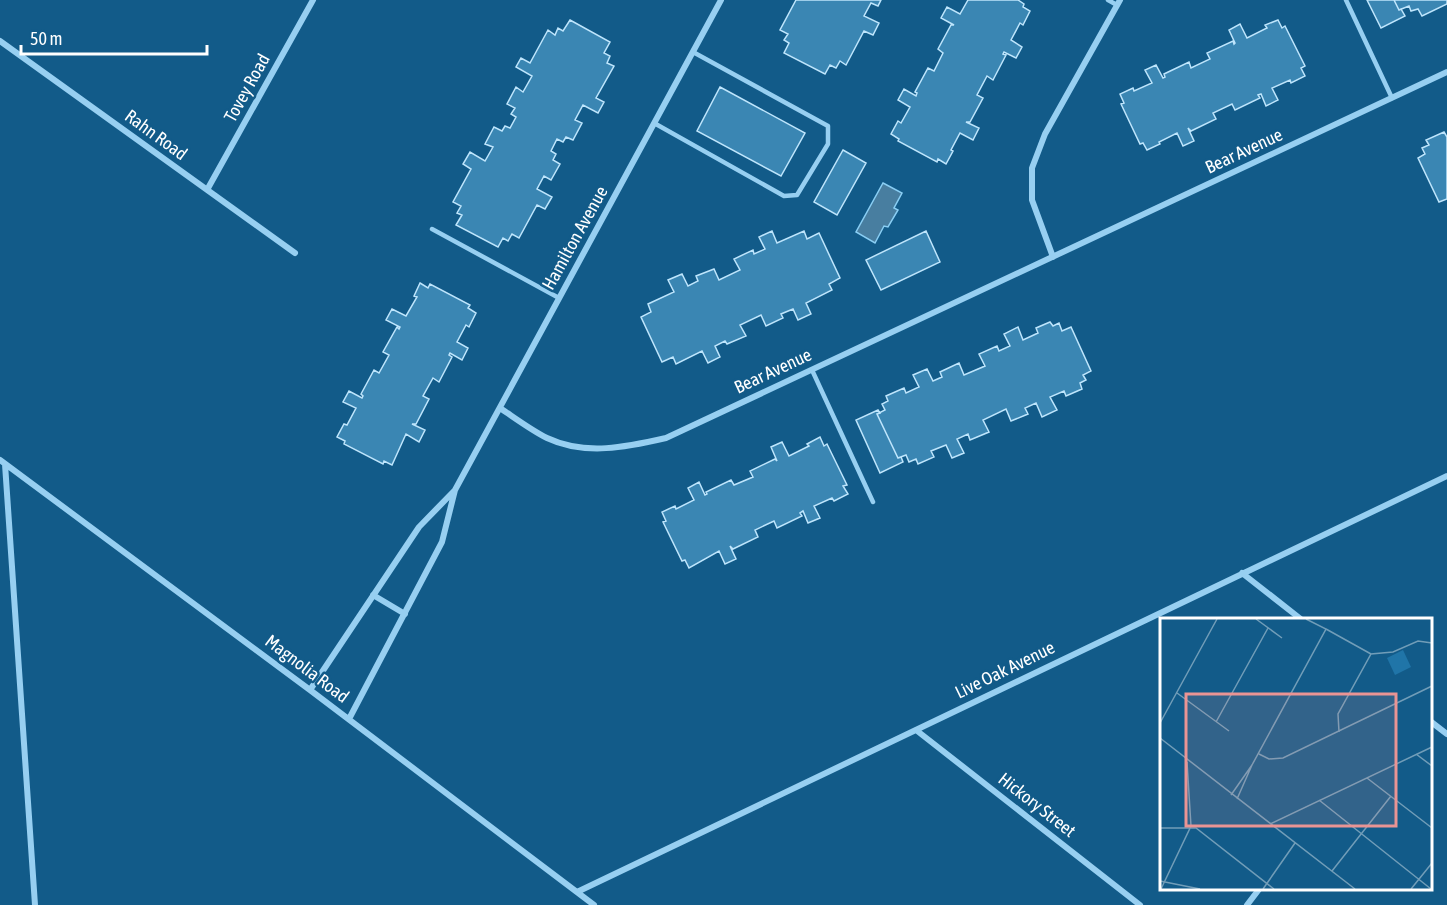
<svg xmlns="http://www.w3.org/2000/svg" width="1447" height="905" viewBox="0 0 1447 905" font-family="'Asap Condensed',sans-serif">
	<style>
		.water { fill: #487ea0; stroke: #89cef4; stroke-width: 1.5 }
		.building { fill: #3a86b3; stroke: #bee5fc; stroke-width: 1.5 }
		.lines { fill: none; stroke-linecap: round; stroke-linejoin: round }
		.lane { stroke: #97cff1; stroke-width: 4.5 }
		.street { stroke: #97cff1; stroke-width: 6 }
		.labels { text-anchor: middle; stroke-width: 5; stroke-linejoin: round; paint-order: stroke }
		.street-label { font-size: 18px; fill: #fff; stroke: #125b89 }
		.inset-road { fill: none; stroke: #719db8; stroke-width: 1.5 }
		.view { fill: #ea9494; fill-opacity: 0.15; stroke: #ea9494; stroke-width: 3 }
		.inset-edge { fill: none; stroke: #fff; stroke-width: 3 }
	</style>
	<rect width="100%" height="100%" fill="#125b89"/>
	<path class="water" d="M883 183 902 193 894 208 898 210 888 227 884 226 875 243 856 232Z"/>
	<path class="building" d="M796 0H881L878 6 871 3 864 16 879 23 873 35 864 31 846 65 840 61 836 68 830 65 825 74 784 53 789 43 784 40 788 34 780 30Z
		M968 0H1018L1024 4 1023 7 1030 11 1023 25 1020 23 1011 40 1022 47 1016 58 1004 52 1003 54 1006 55 993 80 987 76 977 95 983 98 970 122H966L979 128 973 140 960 133 951 150 953 151 946 164 938 159 937 162 898 141 899 139 891 134 898 121 901 123 910 107 898 100 904 89 916 96 917 93 915 92 928 68 934 71 943 53 938 49 951 25H954L941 18 947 7 960 14Z
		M1367 0H1394L1399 10 1401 9 1405 16 1381 28Z
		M1394 0H1447V4L1422 16 1418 9 1411 11 1409 6 1399 10Z
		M570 20 610 42 604 53 610 56 607 63 614 66 596 98 604 102 598 113 583 105 575 120 582 123 573 140 566 137 563 142 557 139 551 151 556 154 553 160 560 164 551 180 544 176 537 189 552 197 545 209 537 205 519 238 512 234 508 241 503 238 498 247 456 225 462 215 457 213 461 206 453 202 471 169 463 164 470 152 485 161 493 147 485 144 494 127 502 131 505 126 510 128 516 117 511 114 515 108 507 104 516 87 523 92 532 76 516 67 521 58 530 63 548 30 555 35 558 28 563 31Z
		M1278 20 1282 28 1285 26 1305 66 1301 68 1305 76 1291 83 1290 80 1272 88 1278 100 1266 106 1261 94 1258 95 1260 98 1235 110 1232 104 1213 113 1216 119 1191 131 1188 128 1194 141 1183 146 1177 133 1159 142 1160 144 1147 150 1143 143 1140 144 1121 104 1124 103 1120 94 1133 88 1134 91 1152 83 1145 70 1156 65 1163 78 1165 77 1164 74 1189 62 1191 68 1210 59 1207 53 1233 41 1234 44 1235 43 1229 30 1240 24 1247 38 1267 28 1265 25Z
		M720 87 805 133 781 176 697 131Z
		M1444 132 1447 137V199L1439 202 1418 158 1425 154 1422 148 1429 145 1426 140Z
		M843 150 866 163 837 215 814 202Z
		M772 231 777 243 804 231 807 239 819 233 840 278 829 284 832 290 806 303 811 314 798 320 793 309 781 314 783 318 766 326 761 315 740 325 746 336 727 344 725 341 715 346 720 357 708 363 702 351 676 364 673 357 662 362 641 317 651 312 648 304 674 292 668 280 682 274 688 286 698 281 696 276 714 269 719 280 740 270 734 259 753 250 754 254 765 249 759 237Z
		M926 231 940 262 881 290 866 260Z
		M420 283 428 288 430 284 470 305 468 308 476 313 469 327 466 325 457 342 468 348 462 360 450 353 449 355 452 357 439 382 433 378 423 396 429 399 416 424H412L425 430 419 442 406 434 392 465 384 461 383 464 344 444 345 441 337 437 344 424 347 425 356 408 343 402 349 391 362 398 363 396 361 394 374 370 379 373 389 355 383 352 397 327 399 329 400 327 386 320 392 309 406 316 417 297 414 296Z
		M1050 322 1053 326 1059 323 1062 331 1071 327 1091 371 1083 375 1086 380 1080 383 1082 389 1066 396 1064 391 1050 397 1057 410 1042 417 1036 403 1025 408 1028 414 1011 421 1006 409 983 420 989 432 970 440 968 434 957 439 964 453 952 458 946 445 931 451 934 457 918 464 916 459 909 462 906 455 898 458 877 414 885 410 882 404 888 401 886 396 904 388 906 393 919 387 913 375 927 369 933 381 942 377 940 372 959 363 964 375 985 366 979 354 997 346 999 351 1010 346 1004 334 1018 327 1023 340 1038 333 1036 328Z
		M878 410 880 413 877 414 898 458 901 457 903 462 880 473 856 420Z
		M820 437 824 446 827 444 847 485 843 486 848 494 834 501 832 498 814 506 820 518 808 523 803 511 800 513 802 516 777 528 774 521 755 530 758 537 733 549 730 546 736 559 725 564 719 551 689 568 685 560 682 561 663 522 666 521 662 512 675 506 676 509 694 500 688 488 699 482 705 495 707 494 706 492 731 480 734 485 753 477 750 471 775 459 777 461 771 447 782 442 789 456 809 446 807 444Z"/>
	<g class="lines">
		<path class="lane" d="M1108 0 1117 5
			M1346 0 1392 98
			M654 123 784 196 797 195 828 144V126L693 52
			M432 229 559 298
			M812 370 873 502"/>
		<path class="street" d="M0 41 295 253
			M207 190 313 0
			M1053 257 1032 200V168L1045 134 1120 0
			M500 408C515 418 531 430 547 438 585 456 627 447 666 438L1447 72
			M0 460 310 690 594 905
			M5 464 35 905
			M455 490 721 0
			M1242 573 1302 620
			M373 595 405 614
			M310 690 419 527 455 490 442 542 349 719
			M1430 721 1447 734
			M916 730 1140 905
			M577 892 1447 476
			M1247 905 1260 888"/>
	</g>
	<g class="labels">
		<g class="street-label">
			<text transform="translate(247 88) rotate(-61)" y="6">Tovey Road</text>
			<text transform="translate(156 135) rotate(36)" y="6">Rahn Road</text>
			<text transform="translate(1244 151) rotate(-25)" y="6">Bear Avenue</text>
			<text transform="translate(575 238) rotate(-61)" y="6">Hamilton Avenue</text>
			<text transform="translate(773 371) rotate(-25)" y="6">Bear Avenue</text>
			<text transform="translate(307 669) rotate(37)" y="6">Magnolia Road</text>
			<text transform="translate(1005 670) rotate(-26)" y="6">Live Oak Avenue</text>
			<text transform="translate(1037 805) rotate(38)" y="6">Hickory Street</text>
		</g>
	</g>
	<g transform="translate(1160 618)">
		<rect width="272" height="272" fill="#125b89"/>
		<path d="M243 32 251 49 235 57 227 40Z" fill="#2075a8"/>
		<path class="inset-road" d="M96 1 122 20M166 11 211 36M17 75 69 113M56 104 108 10M0 105 57 1M179 114 178 96 211 36 233 34 258 23 272 25M0 120 195 271M99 136 109 141 123 140 272 68M256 136 272 148M92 147 166 11 146 1M207 160 272 210M71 177 92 147 77 181M159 182 271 271M110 206 272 129M0 210H36L114 271M172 253 231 178M0 263 40 271M1 271 31 208 27 144M103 271 135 225M251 271 272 245"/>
		<path class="view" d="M26 76H236V208H26Z"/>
		<rect width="272" height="272" class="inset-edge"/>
	</g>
	<path d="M21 45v9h186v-9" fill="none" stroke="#ffffff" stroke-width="3"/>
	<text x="30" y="45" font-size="18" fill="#ffffff" stroke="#125b89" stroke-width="4.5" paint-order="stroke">50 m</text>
</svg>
